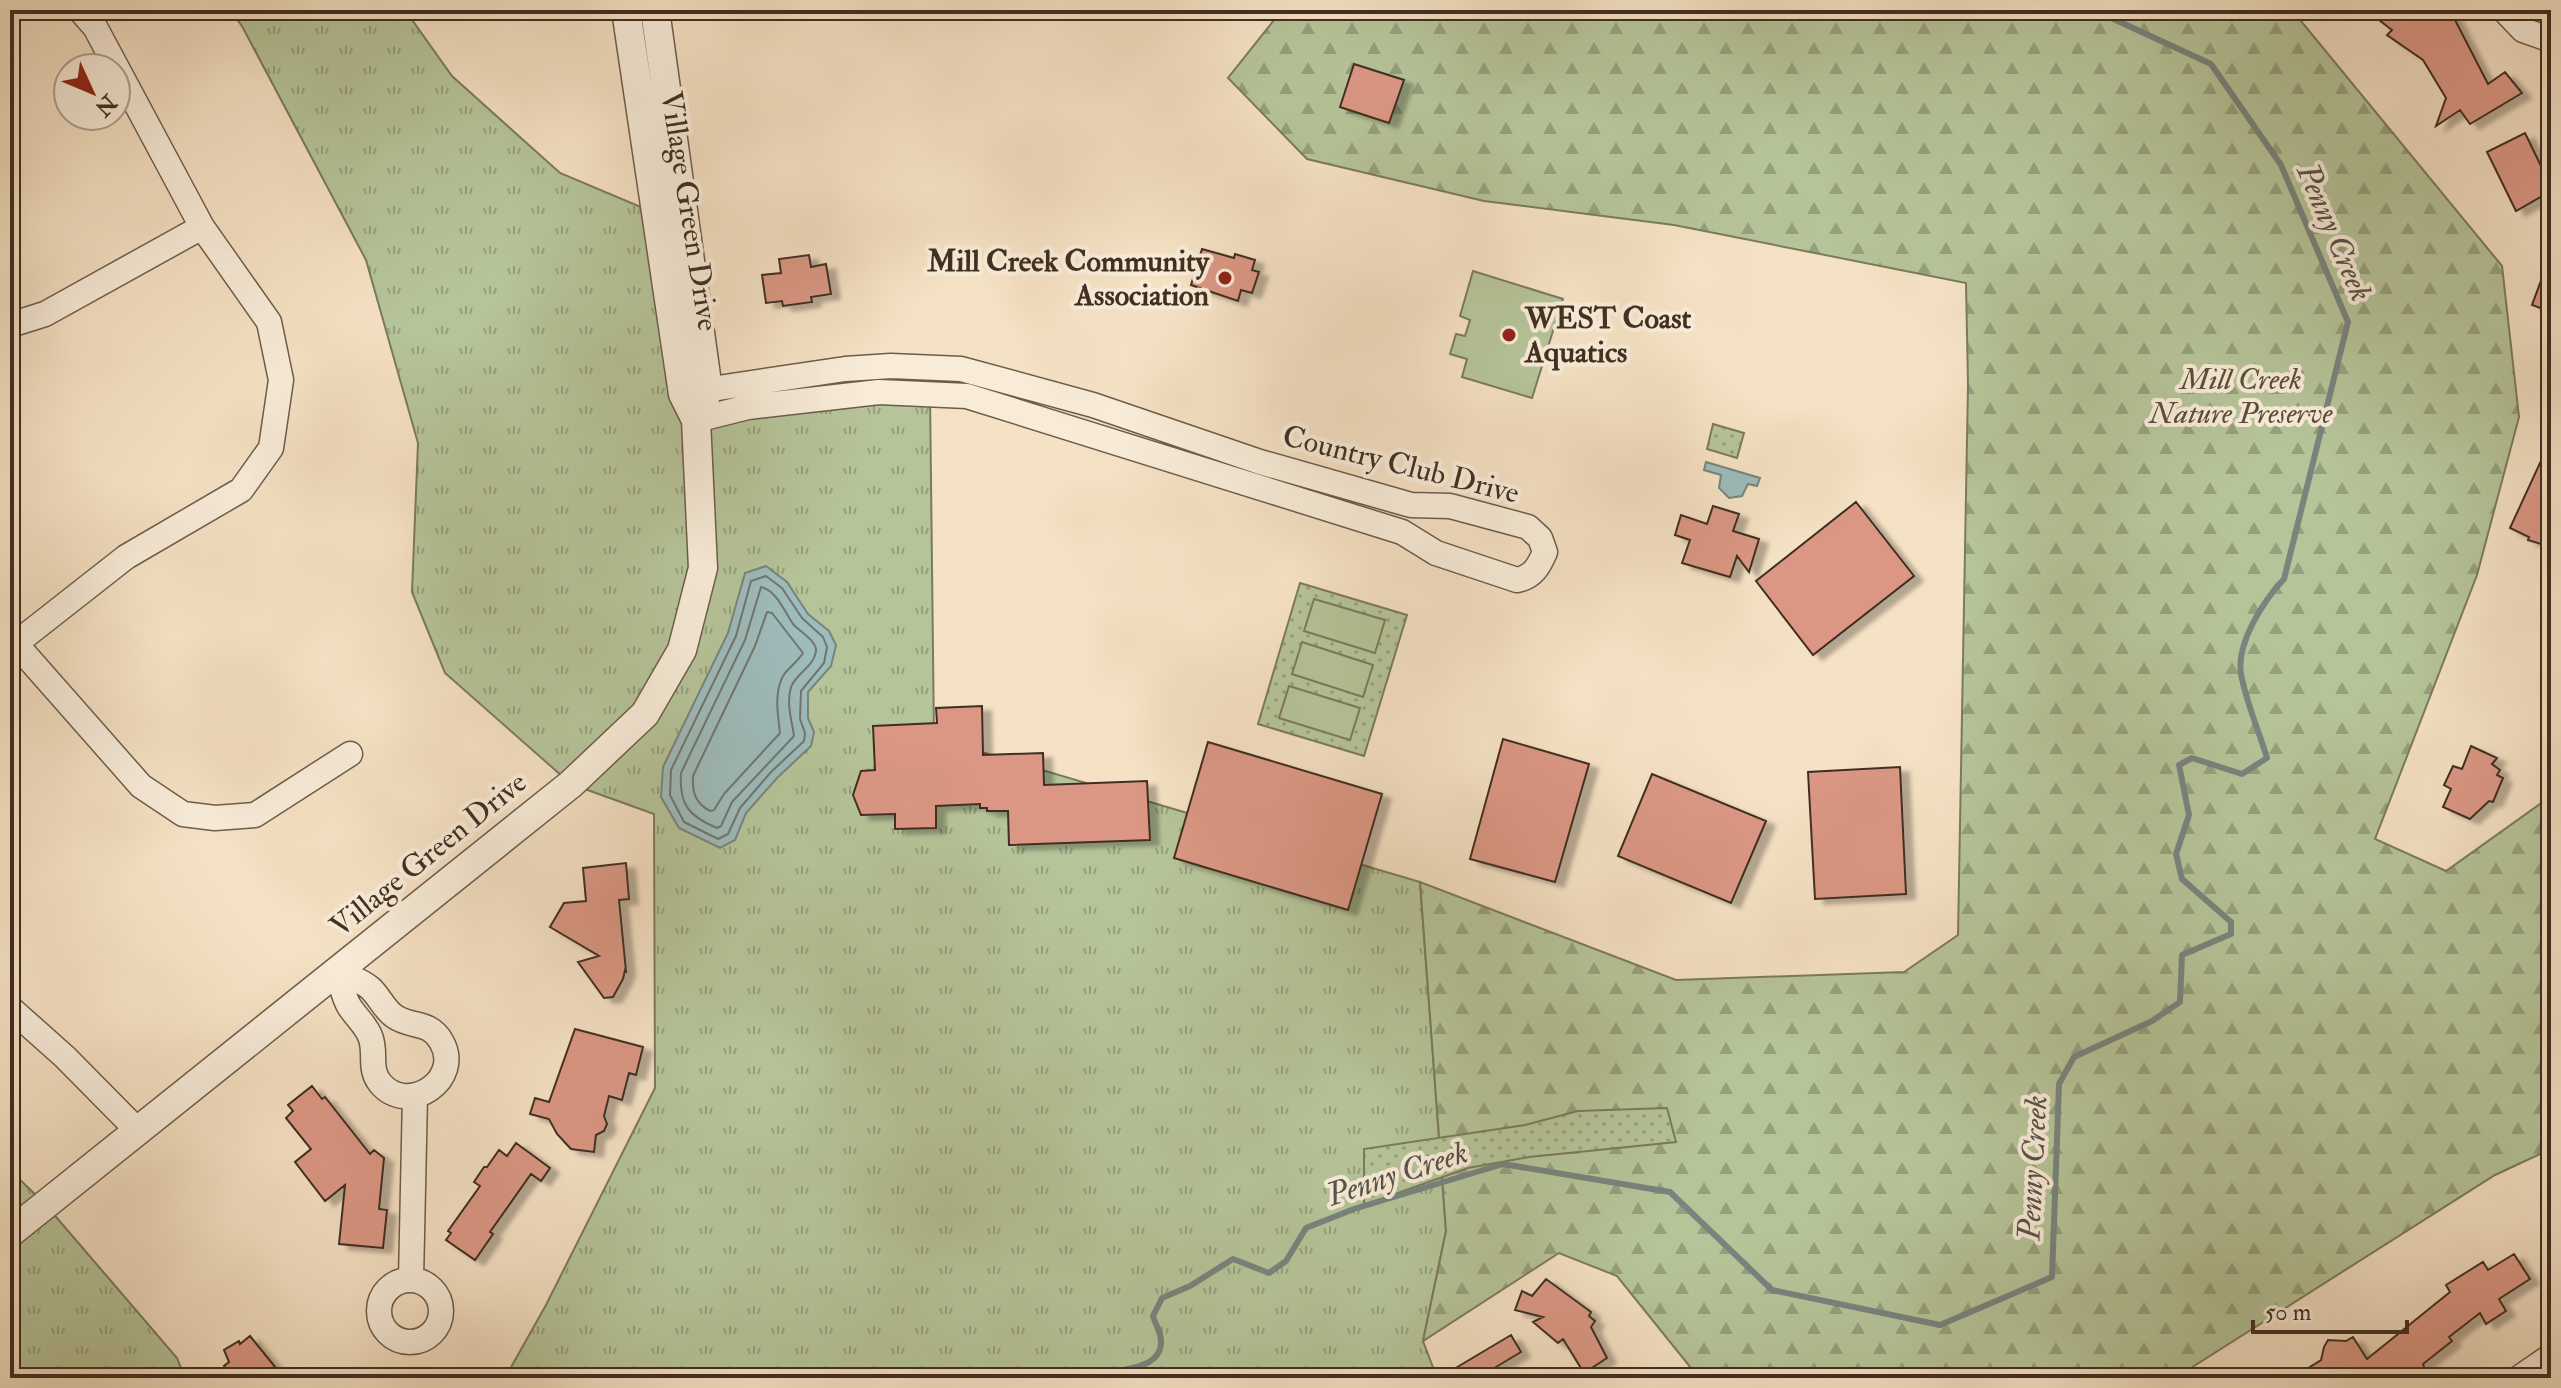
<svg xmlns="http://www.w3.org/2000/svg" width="2561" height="1388" viewBox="0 0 2561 1388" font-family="'IM FELL Double Pica',serif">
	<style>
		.grass { fill: url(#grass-tufts); stroke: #7b7a5e; stroke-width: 2 }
		.forest { fill: url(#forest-firs); stroke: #7b7a5e; stroke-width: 2 }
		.park { fill: url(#park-dots); stroke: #7b7a5e; stroke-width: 2 }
		.pitch { fill: #b6c499; stroke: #7b7a5e; stroke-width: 2 }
		.water { fill: #9ebcbc; stroke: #78847e; stroke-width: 2 }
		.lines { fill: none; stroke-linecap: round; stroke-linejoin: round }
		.shore { stroke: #6f766f; stroke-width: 2 }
		.stream { stroke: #78847e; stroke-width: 6 }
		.building { fill: #db9784; stroke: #402f22; stroke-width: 2; filter: url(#shadow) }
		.minor-casing { stroke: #6d5c4a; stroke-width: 27 }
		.tertiary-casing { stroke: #6d5c4a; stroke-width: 31 }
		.minor { stroke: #f8ecd9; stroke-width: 24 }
		.tertiary { stroke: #f8ecd9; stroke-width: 28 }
		.poi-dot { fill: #8f2418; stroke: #f8ecd9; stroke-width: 3 }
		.labels { text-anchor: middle; stroke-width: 8; stroke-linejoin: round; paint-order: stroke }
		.street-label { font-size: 30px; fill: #402f22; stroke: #f8ecd9 }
		.poi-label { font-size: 30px; font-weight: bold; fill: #402f22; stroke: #f8ecd9; text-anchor: end }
		.park-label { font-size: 30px; font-style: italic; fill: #584d3a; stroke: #f8ecd9 }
		.water-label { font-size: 32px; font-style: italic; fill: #585248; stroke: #f8ecd9 }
	</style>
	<defs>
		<pattern id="grass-tufts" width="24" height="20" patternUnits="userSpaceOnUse" patternTransform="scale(2)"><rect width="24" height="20" fill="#b6c499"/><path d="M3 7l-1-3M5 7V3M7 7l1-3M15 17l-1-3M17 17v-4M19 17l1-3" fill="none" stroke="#95a07c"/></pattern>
		<pattern id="forest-firs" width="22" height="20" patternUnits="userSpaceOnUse" patternTransform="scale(2)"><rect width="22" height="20" fill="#b6c499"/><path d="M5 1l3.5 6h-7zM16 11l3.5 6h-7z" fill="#95a07c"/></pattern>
		<pattern id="park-dots" width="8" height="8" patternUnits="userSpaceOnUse" patternTransform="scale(2)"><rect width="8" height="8" fill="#b6c499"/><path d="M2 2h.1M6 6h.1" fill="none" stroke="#95a07c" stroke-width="1.8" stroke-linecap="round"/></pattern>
		<filter id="shadow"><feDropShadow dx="9" dy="5" stdDeviation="2" flood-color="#0004"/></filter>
	</defs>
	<rect width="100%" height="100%" fill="#f5e1c4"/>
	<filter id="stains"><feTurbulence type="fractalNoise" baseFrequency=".0025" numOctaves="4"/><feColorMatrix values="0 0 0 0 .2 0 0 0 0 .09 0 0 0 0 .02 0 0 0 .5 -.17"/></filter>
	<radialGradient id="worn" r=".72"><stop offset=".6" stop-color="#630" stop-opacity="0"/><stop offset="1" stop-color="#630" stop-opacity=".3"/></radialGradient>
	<path class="grass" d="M231 10H405L452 76 560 173 655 213 696 420 930 393 934 738 1420 882 1446 1231 1423 1341 1437 1378H505L546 1305 655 1088 654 814 571 784 445 673 412 592 418 443 366 260 243 28Z
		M10 1170 45 1204 177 1358 185 1378H10Z"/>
	<path class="forest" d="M1282 10H2292L2502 266 2519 417 2477 575 2375 839 2446 871 2551 796V1149L2495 1175 2175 1378H1699L1617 1276 1559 1253 1423 1341 1446 1231 1420 882 1676 980 1904 972 1958 935 1968 385 1966 283 1674 225 1484 201 1307 159 1228 78Z"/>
	<path class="park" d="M1713 424 1744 433 1737 458 1707 449Z
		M1300 583 1407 615 1364 756 1258 724Z
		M1667 1108 1676 1142 1529 1157 1468 1168 1364 1205V1149L1525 1125 1578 1111Z"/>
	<path class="pitch" d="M1473 271 1563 299 1532 398 1462 377 1467 359 1450 354 1456 334 1465 336 1470 320 1460 316Z
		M1314 599 1385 620 1375 653 1304 631Z
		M1302 642 1373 665 1363 697 1292 674Z
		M1289 686 1360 708 1350 740 1279 718Z"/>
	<path class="water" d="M1706 462 1760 478 1757 486 1748 484 1742 496 1729 498 1719 488 1721 475 1704 470Z
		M766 566 787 582 808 614 829 631 836 645 831 666 808 692V718L814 732 811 746 777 778 746 813 735 840 720 848 679 828 661 797 663 767 728 633 745 573Z"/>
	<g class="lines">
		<path class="shore" d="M766 576 782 588 802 618 823 637 827 647 824 663 801 691 800 719 805 733 804 741 771 772 740 808 728 834 718 839 684 822 670 795 671 770 736 636 751 581Z
			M761 587C777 591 784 611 793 624 800 632 817 641 816 651 814 667 796 673 791 687 786 704 792 721 794 736L732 802 721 826 717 828C688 816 679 804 681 773L745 640Z
			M767 612 772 613 803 653C798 661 791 666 785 673 773 690 778 715 780 733L724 794 714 810 710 811C695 803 692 792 693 776L755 646Z"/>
		<path class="stream" d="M1098 1378 1100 1375C1119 1369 1162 1370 1161 1341 1161 1333 1155 1323 1153 1316L1162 1298 1190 1286 1233 1259 1269 1273 1286 1261 1306 1228 1354 1209 1503 1164 1670 1192 1772 1290 1940 1325 2052 1277 2059 1084 2074 1057 2152 1021 2180 1002 2182 955 2231 934V922L2182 879 2176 854 2189 815 2179 765 2192 758 2242 774 2267 758C2259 731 2246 702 2241 674 2236 643 2264 600 2284 579L2348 322 2281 165 2211 64 2094 10"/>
	</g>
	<path class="building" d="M2386 10H2444L2453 16 2488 84 2505 72 2522 93 2470 124 2460 110 2436 126 2446 98 2423 60 2387 35 2392 30 2379 20Z
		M1354 64 1404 80 1389 123 1340 107Z
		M2525 133 2541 166 2551 160V191L2516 211 2487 152Z
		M1202 249 1234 258 1235 254 1255 260 1252 270 1259 272 1252 293 1241 290 1238 301 1191 285Z
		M809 255 811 267 826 264 831 294 811 297 812 302 783 306 782 301 766 303 762 275 781 273 779 259Z
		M2549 259 2551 260V312L2532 305Z
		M2551 439V547L2528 540 2529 537 2510 528Z
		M1856 502 1914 576 1813 655 1756 581Z
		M1713 506 1739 514 1733 531 1759 539 1749 572 1737 556 1730 577 1682 563 1690 540 1675 535 1681 515 1707 524Z
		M982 706 983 755 1043 753 1044 785 1147 781 1150 840 1009 845 1008 811H987V808H980V804L936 806V828L895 829V814L861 815 853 795 861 771 875 770 873 726 937 723 936 708Z
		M1503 739 1589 764 1555 882 1470 859Z
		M1208 742 1382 794 1348 910 1174 858Z
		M2471 746 2497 758 2492 764 2500 770 2497 775 2503 778 2493 802 2489 801 2470 819 2443 807 2451 789 2444 785 2453 766 2462 769Z
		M1900 767 1906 894 1815 899 1808 772Z
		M1652 774 1766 821 1731 903 1618 856Z
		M626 863 629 899 619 900 626 971 625 970 623 979 613 997 604 998 578 962 599 956 550 927 564 903 586 901 583 868Z
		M575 1029 643 1047 636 1075 629 1073 622 1100 609 1096 604 1116 607 1124 604 1131 596 1135 594 1152 571 1149 557 1134 549 1119 530 1114 535 1098 549 1102Z
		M312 1086 322 1099 325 1097 370 1154 374 1150 384 1158 379 1209 387 1210 383 1248 339 1244 345 1185 325 1201 295 1162 311 1149 286 1118 293 1111 288 1105Z
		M516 1143 550 1168 541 1181 531 1174 490 1232 493 1234 475 1260 446 1240 451 1233 448 1231 480 1186 474 1182 484 1167H487L499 1150 507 1156Z
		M2514 1254 2530 1279 2499 1299 2506 1311 2486 1324 2480 1313 2449 1337 2452 1341 2423 1364 2428 1378H2292L2321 1360 2324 1347 2328 1340 2346 1341 2353 1337 2367 1359 2450 1292 2446 1285 2483 1262 2488 1270Z
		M1546 1279 1591 1312 1589 1316 1595 1321 1591 1327 1607 1358 1584 1373 1563 1339 1558 1343 1533 1322 1543 1317 1515 1310 1522 1291 1532 1296Z
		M1511 1335 1521 1352 1486 1373 1489 1378H1439Z
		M250 1336 284 1378H234L224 1366 229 1362 224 1350 239 1341 240 1344Z"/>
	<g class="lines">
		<defs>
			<path id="minor" d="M2504 10 2523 30 2551 40
				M10 325 45 314 202 227
				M692 392 845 369 891 366 961 369 1093 405 1260 462 1411 505 1450 506 1528 527 1540 538 1545 552C1539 566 1533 577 1517 580L1436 553 1402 532 967 396 879 392 748 407 696 420
				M15 643 141 786 183 814 215 818 255 815 350 754
				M10 648 126 557 241 490 271 448 281 380 269 322 202 227 95 27 80 10
				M337 971C348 976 362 981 370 988 379 996 384 1009 394 1016 410 1028 429 1020 441 1041 464 1079 408 1117 380 1083 368 1068 377 1052 370 1036 366 1025 355 1016 349 1006 343 996 341 982 337 971Z
				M10 1008 65 1057 137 1130
				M379 1311a31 31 0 1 1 62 0a31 31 0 1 1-62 0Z
				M411 1280 415 1096
				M2519 1378 2551 1356"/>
			<path id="tertiary" d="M655 10 708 390 696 420
				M10 1233 571 784 645 714 682 650 703 568 696 420 683 394 626 10"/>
		</defs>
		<use href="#minor" class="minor-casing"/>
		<use href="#tertiary" class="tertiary-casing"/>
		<use href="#minor" class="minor"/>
		<use href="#tertiary" class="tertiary"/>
	</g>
	<g class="poi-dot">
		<circle cx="1225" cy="278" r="8"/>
		<circle cx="1509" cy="335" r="8"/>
	</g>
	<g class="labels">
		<g class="street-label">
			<text transform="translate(690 211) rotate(81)" y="10">Village Green Drive</text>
			<text transform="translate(1401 464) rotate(14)" y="10">Country Club Drive</text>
			<text transform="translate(428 854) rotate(-39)" y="10">Village Green Drive</text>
		</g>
		<g class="poi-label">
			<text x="1209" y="271">Mill Creek Community<tspan x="1209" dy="34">Association</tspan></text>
			<text x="1525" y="328" text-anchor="start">WEST Coast<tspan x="1525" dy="34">Aquatics</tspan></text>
		</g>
		<g class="park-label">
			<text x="2241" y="389">Mill Creek<tspan x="2241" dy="34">Nature Preserve</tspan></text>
		</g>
		<g class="water-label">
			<text transform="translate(2335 232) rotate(67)" y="11">Penny Creek</text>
			<text transform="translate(2032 1168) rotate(-87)" y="11">Penny Creek</text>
			<text transform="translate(1397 1173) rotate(-18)" y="11">Penny Creek</text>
		</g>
	</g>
	<rect width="2561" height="1388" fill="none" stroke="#f5e1c4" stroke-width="40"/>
	<rect x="12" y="12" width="2537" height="1364" fill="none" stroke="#402f22" stroke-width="4"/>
	<rect x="20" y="20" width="2521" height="1348" fill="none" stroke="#402f22" stroke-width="2"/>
	<g transform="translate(92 92) rotate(134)"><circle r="38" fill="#f8ecd9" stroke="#aea090" stroke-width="2"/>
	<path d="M0-6L14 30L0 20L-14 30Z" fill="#8f2418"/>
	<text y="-12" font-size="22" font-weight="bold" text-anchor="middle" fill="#402f22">N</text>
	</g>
	<path d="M2253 1320v12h154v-12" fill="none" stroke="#402f22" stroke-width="4"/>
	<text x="2265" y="1320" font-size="24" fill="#402f22" stroke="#f8ecd9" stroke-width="6" paint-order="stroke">50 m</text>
	<rect width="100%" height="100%" filter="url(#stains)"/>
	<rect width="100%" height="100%" fill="url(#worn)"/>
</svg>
